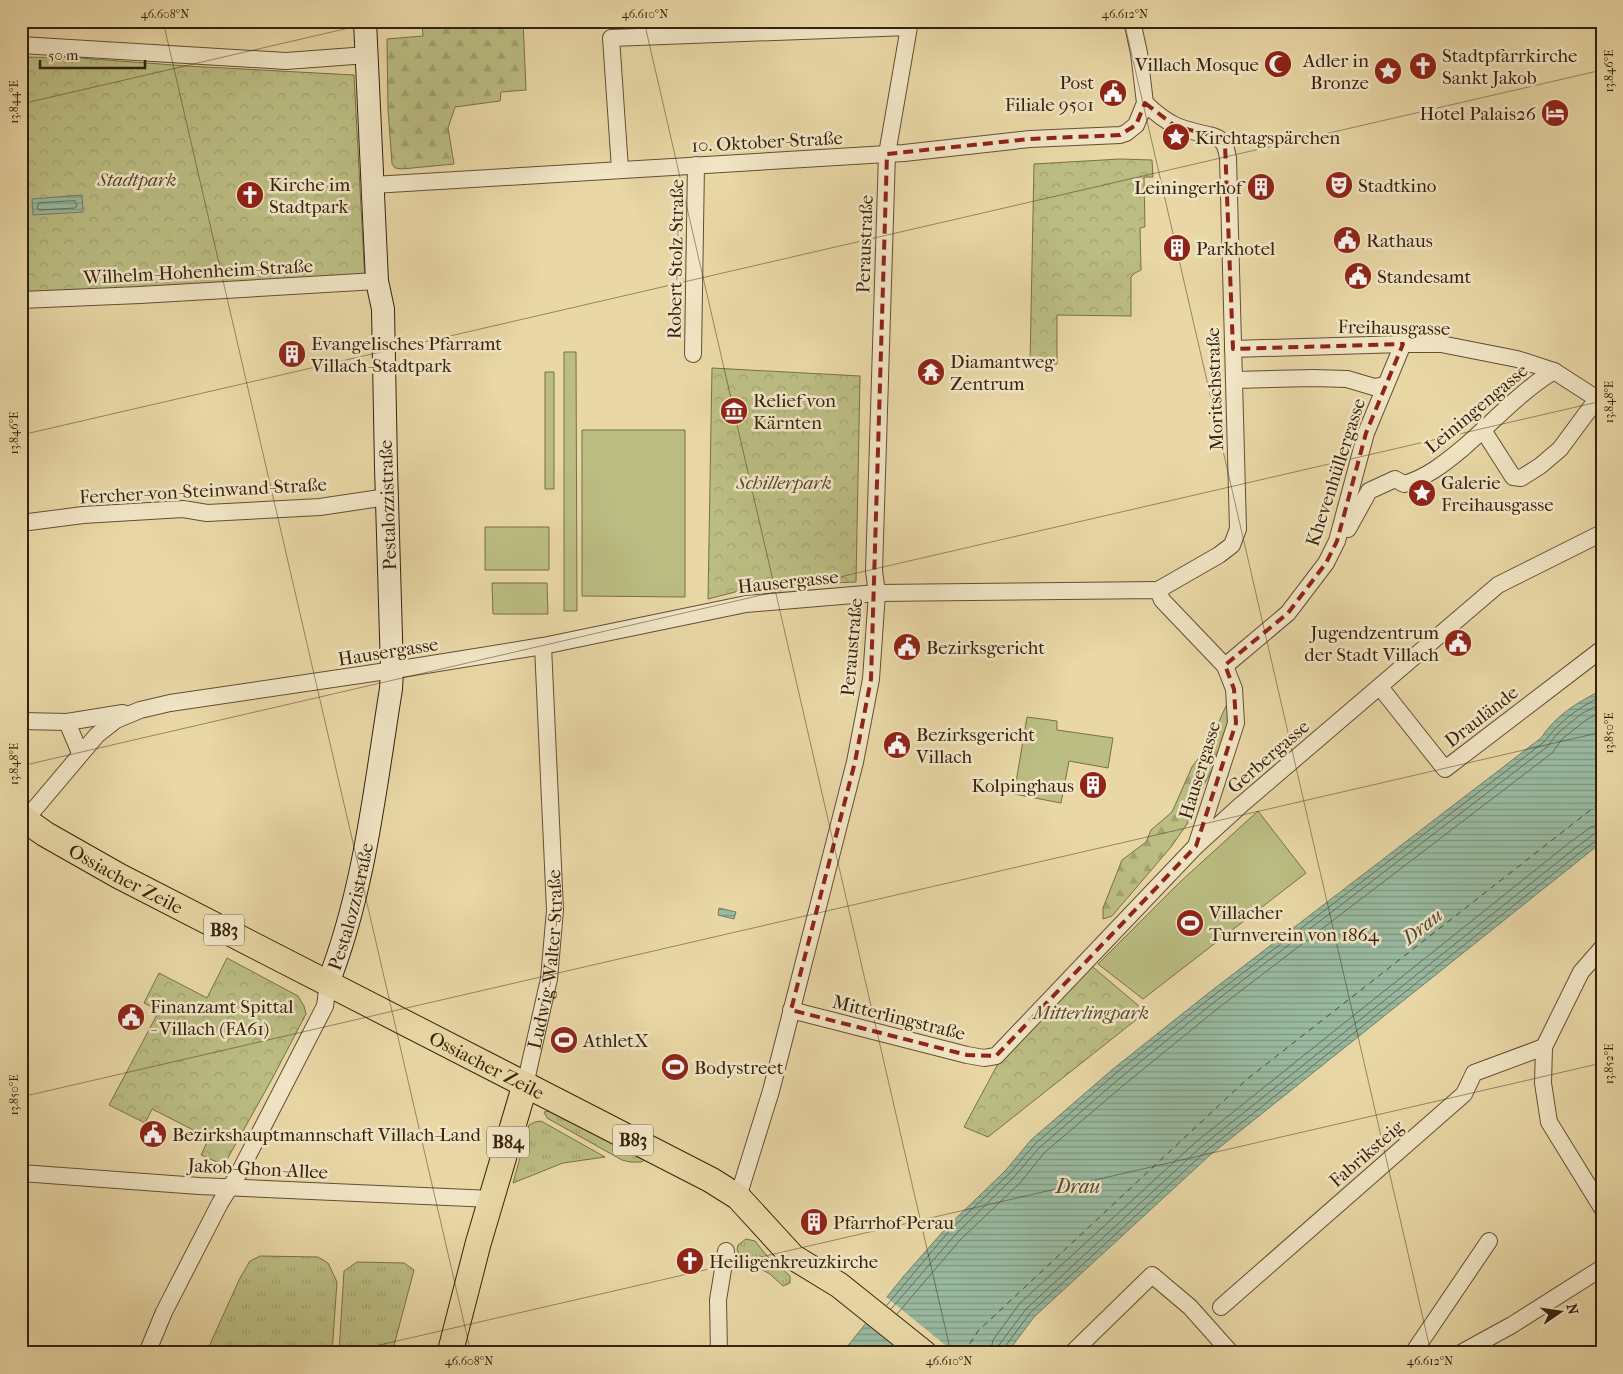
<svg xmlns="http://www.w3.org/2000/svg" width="1623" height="1374" viewBox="0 0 1623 1374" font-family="'IM FELL French Canon',serif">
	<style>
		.grass { fill: url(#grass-tufts); stroke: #787048 }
		.forest { fill: url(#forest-firs); stroke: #787048 }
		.park { fill: url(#park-crowns); stroke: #787048 }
		.pitch { fill: #bbbd83; stroke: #787048 }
		.water { fill: url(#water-rules); stroke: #717d66 }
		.pier { fill: #e9d7a6 }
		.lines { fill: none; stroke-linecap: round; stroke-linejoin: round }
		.shore { stroke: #686e57; stroke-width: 1 }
		.ferry { stroke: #4f4832; stroke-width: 1; stroke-dasharray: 6 5; stroke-linecap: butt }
		.minor-casing { stroke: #634f33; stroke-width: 18 }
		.secondary-casing { stroke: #36220d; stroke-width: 24 }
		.primary-casing { stroke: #36220d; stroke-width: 27 }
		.minor { stroke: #f1e5c5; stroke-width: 16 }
		.secondary { stroke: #f1e5c5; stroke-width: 22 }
		.primary { stroke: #e9d7a6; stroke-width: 25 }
		.marked { fill: none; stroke: #8f2418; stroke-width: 4; stroke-dasharray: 10 6; stroke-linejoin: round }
		.ticks { fill: none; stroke: #36220d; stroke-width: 1; stroke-opacity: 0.45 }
		.labels { text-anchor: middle; stroke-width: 5; stroke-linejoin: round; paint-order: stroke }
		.shield { fill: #f1e5c5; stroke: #6e5c44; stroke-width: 1 }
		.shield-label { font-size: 18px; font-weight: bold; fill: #36220d }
		.poi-label { font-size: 19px; fill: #36220d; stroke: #f1e5c5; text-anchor: start }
		.street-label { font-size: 19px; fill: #36220d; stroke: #f1e5c5 }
		.park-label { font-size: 19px; font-style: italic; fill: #57492a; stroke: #f1e5c5 }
		.water-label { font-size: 20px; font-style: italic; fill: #4f4832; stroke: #f1e5c5 }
		.neatline { fill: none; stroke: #36220d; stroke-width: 2 }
		.ticks-label { font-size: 12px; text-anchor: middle; fill: #36220d }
	</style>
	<defs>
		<pattern id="grass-tufts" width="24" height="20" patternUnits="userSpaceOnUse" patternTransform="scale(1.25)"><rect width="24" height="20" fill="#bbbd83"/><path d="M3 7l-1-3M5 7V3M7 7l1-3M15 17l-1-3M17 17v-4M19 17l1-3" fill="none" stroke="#a1a270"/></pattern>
		<pattern id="forest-firs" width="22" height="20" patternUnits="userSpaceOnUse" patternTransform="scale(1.25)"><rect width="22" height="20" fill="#bbbd83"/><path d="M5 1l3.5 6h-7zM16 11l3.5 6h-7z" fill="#a1a270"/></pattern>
		<pattern id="park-crowns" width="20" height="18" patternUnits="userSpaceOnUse" patternTransform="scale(1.25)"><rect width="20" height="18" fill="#bbbd83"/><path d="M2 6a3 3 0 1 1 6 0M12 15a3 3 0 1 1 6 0" fill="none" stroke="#a1a270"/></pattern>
		<pattern id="water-rules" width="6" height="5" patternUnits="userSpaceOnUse" patternTransform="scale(1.25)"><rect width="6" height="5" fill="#99baa1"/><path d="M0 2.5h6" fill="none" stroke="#7e9782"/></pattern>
	</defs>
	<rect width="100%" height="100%" fill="#e9d7a6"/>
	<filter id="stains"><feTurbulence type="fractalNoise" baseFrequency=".004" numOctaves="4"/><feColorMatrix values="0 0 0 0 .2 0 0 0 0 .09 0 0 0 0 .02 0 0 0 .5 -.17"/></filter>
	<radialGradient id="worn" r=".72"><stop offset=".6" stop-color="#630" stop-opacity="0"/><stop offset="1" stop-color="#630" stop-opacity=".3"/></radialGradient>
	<path class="grass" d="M550 1111 644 1158V1160L642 1162H630L622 1160 547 1118 544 1112Z
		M541 1121 605 1157 563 1163 513 1183 529 1125 535 1122Z
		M746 1239 755 1241 766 1255 790 1276V1283L783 1286 770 1274 742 1259 737 1250 738 1245Z
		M260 1256 318 1257 328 1263 337 1282 332 1353H206L240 1278 250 1261Z
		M357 1262 404 1263 414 1270 392 1353H339L344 1271Z"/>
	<path class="forest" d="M422 21H523L526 90 501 92 500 101 455 107 448 128 454 164 402 169 395 168 392 164 388 109 387 39 423 36Z
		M1226 706 1231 713 1216 762 1195 802 1187 824 1171 847 1112 916 1103 919V908L1122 860 1146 842 1151 830 1172 812 1192 767 1209 744Z"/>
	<path class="park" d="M21 57 79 58 187 66 354 75 365 282 21 300Z
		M1120 159 1152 160 1153 177H1144L1145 227 1140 228 1141 270 1135 273 1131 277V316L1057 315V364H1030L1034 164Z
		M712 368 860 376 856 582 758 586 708 599Z
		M227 958 298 996 304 1006 306 1014 272 1079 224 1165 201 1155 209 1138 152 1109 145 1123 109 1105 159 1011 144 1003 159 973 207 998Z
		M1088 963 1146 1012 988 1137 964 1127 1000 1060Z"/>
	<path class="pitch" d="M564 352H576L577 611H564Z
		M545 372H554V489H545Z
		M582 430H685V597L582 596Z
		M485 527H549V570H485Z
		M492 583H547L548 614H493Z
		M1027 717 1057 721V730L1113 738 1108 768 1069 761 1061 803 1014 794Z
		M1258 811 1306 873 1143 999 1098 964 1180 882Z"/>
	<path class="water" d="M82 195 83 212 33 215 32 199Z
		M1602 690V842L1210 1155 1034 1317 1007 1353H842L903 1277 947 1227 1006 1170 1031 1140 1113 1069 1206 995 1541 738C1556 715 1578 702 1602 690Z
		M719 908 736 912 734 919 718 915Z"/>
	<path class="pier" d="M885 1296 955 1353H902L864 1322Z"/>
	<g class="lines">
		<path class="shore" d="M75 201 77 205 75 208 40 210 37 208 39 203Z
			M887 1305 950 1230 1010 1173 1035 1144 1116 1073 1209 999 1544 742C1561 720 1578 708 1602 696
			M891 1309 955 1235 1014 1177 1039 1148 1120 1078 1213 1003 1547 747 1557 734 1581 714 1602 703
			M897 1314 960 1240 1020 1183 1044 1153 1125 1084 1217 1009 1552 753 1562 739 1586 720 1602 711
			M990 1353 993 1340 1020 1303 1197 1141 1569 843 1591 827 1602 825
			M997 1353 999 1345 1026 1309 1202 1146 1574 849 1594 834 1602 832
			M1004 1353V1348L1030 1313 1206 1151 1578 854 1597 840 1602 839"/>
		<path class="ferry" d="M964 1353 978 1331 1246 1080 1602 801"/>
		<defs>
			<g id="minor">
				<path d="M21 45 286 61 367 55"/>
				<path d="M1145 103C1170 127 1181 129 1213 136 1225 140 1226 147 1228 158L1238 529 1232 545 1219 555 1158 590"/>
				<path d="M620 169 611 38 909 27 887 154 874 571 877 593 871 679 855 762 771 1091 738 1197"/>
				<path d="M373 185 904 153 1030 139 1120 135 1126 133 1136 125 1145 103 1139 53 1132 21"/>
				<path d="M21 300 140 295 377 281"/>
				<path d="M1233 349 1403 344H1441L1517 359 1554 371 1602 402"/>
				<path d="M693 354 696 165"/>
				<path d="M1235 380 1313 378 1347 379 1374 387 1385 385"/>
				<path d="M1483 430 1513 477 1521 478 1540 466 1560 449 1597 399"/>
				<path d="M21 523 83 515 183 509 207 513 320 507 387 497"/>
				<path d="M1348 529 1369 491 1395 479 1404 484C1426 478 1445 463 1463 448 1492 423 1522 390 1554 371"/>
				<path d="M1225 666 1288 613 1326 563 1337 541 1366 433 1403 344"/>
				<path d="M1380 687 1445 769 1602 649"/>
				<path d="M21 721 67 722 123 713"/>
				<path d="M67 722 80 753"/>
				<path d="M21 825 97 735 116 720 140 710 170 703 407 668 543 646 746 604 877 593 1158 590 1162 600 1225 666 1234 689 1236 723 1196 846"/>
				<path d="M1602 948 1581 972 1544 1047 1543 1083 1549 1122 1602 1208"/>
				<path d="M791 1010 967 1055 984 1058 996 1056 1196 846 1241 805 1498 585 1602 533"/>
				<path id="s1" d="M525 1085 549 979 555 910 543 646"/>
				<path d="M21 1173 199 1186 492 1199"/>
				<path d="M1221 1307 1464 1094 1474 1073 1544 1047"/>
				<path d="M147 1353 164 1312 220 1203 239 1173 325 1006 328 983"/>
				<path d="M719 1353 718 1300 726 1251"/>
				<path d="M1072 1353 1152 1275 1190 1307 1231 1353"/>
				<path d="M1413 1353 1489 1241"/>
				<path d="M1461 1353 1512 1325 1602 1268"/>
			</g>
			<g id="secondary">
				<path id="s2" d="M328 983C365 889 375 787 391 689L392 670 386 467 383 309 377 281 365 21"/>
			</g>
			<g id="primary">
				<path id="s3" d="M21 817 45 834 119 876 711 1180 738 1197 793 1257 839 1285 924 1353"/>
				<path d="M450 1353 478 1244 525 1085"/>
			</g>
		</defs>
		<use href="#minor" class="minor-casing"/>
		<use href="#secondary" class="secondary-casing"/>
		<use href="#primary" class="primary-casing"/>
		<use href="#minor" class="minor"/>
		<use href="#secondary" class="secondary"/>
		<use href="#primary" class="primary"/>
	</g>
	<path class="marked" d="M1145 103 1175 126 1213 136 1225 144 1233 349 1403 344 1366 433 1337 541 1326 563 1288 613 1225 665 1234 689 1236 723 1196 846 996 1056 967 1055 791 1010 855 762 871 679 887 154 1030 139 1120 135 1136 125Z"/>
	<path class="ticks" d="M163 21 471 1353M644 21 951 1353M1124 21 1431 1353M21 104 379 21M21 435 1602 70M21 766 1602 401M21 1097 1602 732M345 1353 1602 1063"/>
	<defs>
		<symbol id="mosque-disc" viewBox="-11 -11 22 22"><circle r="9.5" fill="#8f2418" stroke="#f1e5c5"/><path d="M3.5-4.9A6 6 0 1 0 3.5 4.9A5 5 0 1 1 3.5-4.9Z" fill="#fff"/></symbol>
		<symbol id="church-disc" viewBox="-11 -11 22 22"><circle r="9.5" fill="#8f2418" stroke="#f1e5c5"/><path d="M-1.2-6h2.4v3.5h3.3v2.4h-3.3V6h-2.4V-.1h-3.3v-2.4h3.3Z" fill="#fff"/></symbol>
		<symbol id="sight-disc" viewBox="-11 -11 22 22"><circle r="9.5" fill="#8f2418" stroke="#f1e5c5"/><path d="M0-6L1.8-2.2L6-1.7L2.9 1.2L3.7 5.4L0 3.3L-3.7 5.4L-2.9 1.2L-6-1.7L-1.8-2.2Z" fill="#fff"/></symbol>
		<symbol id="civic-disc" viewBox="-11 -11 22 22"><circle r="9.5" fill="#8f2418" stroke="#f1e5c5"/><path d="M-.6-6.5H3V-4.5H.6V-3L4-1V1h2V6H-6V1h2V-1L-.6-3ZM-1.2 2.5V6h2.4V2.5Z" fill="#fff"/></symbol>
		<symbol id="hotel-disc" viewBox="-11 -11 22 22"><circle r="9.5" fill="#8f2418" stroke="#f1e5c5"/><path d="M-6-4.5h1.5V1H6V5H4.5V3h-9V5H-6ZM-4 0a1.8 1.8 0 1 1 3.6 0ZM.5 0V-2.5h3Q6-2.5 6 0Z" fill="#fff"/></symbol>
		<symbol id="theatre-disc" viewBox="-11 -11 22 22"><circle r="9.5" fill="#8f2418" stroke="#f1e5c5"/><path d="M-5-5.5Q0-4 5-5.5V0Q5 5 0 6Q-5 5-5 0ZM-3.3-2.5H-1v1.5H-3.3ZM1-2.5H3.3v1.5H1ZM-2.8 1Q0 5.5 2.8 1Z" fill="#fff"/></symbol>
		<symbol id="building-disc" viewBox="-11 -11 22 22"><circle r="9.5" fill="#8f2418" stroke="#f1e5c5"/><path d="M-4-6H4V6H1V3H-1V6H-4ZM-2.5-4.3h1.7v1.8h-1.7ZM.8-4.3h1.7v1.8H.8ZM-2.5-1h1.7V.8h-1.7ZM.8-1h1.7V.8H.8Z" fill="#fff"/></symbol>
		<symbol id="temple-disc" viewBox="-11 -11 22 22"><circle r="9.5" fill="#8f2418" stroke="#f1e5c5"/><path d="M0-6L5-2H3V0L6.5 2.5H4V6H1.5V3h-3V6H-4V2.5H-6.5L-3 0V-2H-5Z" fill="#fff"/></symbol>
		<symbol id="museum-disc" viewBox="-11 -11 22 22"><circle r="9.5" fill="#8f2418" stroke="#f1e5c5"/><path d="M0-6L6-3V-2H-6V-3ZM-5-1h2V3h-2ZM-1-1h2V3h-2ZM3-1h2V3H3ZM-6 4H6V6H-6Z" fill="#fff"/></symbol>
		<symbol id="stadium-disc" viewBox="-11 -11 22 22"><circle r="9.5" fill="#8f2418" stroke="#f1e5c5"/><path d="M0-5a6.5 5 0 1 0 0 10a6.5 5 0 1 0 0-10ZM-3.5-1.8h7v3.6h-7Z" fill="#fff"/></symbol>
	</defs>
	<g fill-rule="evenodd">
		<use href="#mosque-disc" x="1262" y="48" width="32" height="32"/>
		<use href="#church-disc" x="1407" y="50" width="32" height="32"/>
		<use href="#sight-disc" x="1372" y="55" width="32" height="32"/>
		<use href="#civic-disc" x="1097" y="77" width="32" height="32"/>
		<use href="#hotel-disc" x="1539" y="97" width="32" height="32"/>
		<use href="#sight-disc" x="1160" y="121" width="32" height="32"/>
		<use href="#theatre-disc" x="1323" y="169" width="32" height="32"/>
		<use href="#building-disc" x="1245" y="171" width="32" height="32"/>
		<use href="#church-disc" x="234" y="179" width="32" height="32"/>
		<use href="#civic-disc" x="1331" y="224" width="32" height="32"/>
		<use href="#building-disc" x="1161" y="232" width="32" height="32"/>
		<use href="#civic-disc" x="1342" y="260" width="32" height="32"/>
		<use href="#building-disc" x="276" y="338" width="32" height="32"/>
		<use href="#temple-disc" x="915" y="356" width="32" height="32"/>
		<use href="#museum-disc" x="718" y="395" width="32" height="32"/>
		<use href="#sight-disc" x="1406" y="477" width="32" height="32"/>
		<use href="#civic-disc" x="1442" y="627" width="32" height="32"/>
		<use href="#civic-disc" x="891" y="631" width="32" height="32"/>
		<use href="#civic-disc" x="881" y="729" width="32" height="32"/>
		<use href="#building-disc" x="1077" y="769" width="32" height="32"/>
		<use href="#stadium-disc" x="1174" y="907" width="32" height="32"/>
		<use href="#civic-disc" x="115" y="1001" width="32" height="32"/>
		<use href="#stadium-disc" x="548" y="1024" width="32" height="32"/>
		<use href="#stadium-disc" x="659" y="1051" width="32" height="32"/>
		<use href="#civic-disc" x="137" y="1118" width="32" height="32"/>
		<use href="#building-disc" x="798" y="1206" width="32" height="32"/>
		<use href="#church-disc" x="674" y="1245" width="32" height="32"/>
	</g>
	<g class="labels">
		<g class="shield">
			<rect x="204" y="914.5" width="40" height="31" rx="4"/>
			<rect x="613" y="1124.5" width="40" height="31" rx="4"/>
			<rect x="487" y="1126.5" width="42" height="31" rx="4"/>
		</g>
		<g class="shield-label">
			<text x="224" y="936">B83</text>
			<text x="633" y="1146">B83</text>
			<text x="508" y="1148">B84</text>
		</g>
		<g class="poi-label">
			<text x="1442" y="62">Stadtpfarrkirche<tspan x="1442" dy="22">Sankt Jakob</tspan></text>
			<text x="1369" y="67" text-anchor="end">Adler in<tspan x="1369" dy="22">Bronze</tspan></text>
			<text x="1259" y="71" text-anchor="end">Villach Mosque</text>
			<text x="1094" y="89" text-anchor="end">Post<tspan x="1094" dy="22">Filiale 9501</tspan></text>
			<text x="1536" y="120" text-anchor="end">Hotel Palais26</text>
			<text x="1195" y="144">Kirchtagspärchen</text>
			<text x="269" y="191">Kirche im<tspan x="269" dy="22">Stadtpark</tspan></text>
			<text x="1358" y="192">Stadtkino</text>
			<text x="1242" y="194" text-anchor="end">Leiningerhof</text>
			<text x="1366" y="247">Rathaus</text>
			<text x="1196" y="255">Parkhotel</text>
			<text x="1377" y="283">Standesamt</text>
			<text x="311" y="350">Evangelisches Pfarramt<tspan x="311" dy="22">Villach-Stadtpark</tspan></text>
			<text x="950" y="368">Diamantweg<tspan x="950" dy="22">Zentrum</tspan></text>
			<text x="753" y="407">Relief von<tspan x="753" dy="22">Kärnten</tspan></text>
			<text x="1441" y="489">Galerie<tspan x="1441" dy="22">Freihausgasse</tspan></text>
			<text x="1439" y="639" text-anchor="end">Jugendzentrum<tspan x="1439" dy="22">der Stadt Villach</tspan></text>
			<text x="926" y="654">Bezirksgericht</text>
			<text x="916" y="741">Bezirksgericht<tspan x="916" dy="22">Villach</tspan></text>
			<text x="1074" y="792" text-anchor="end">Kolpinghaus</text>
			<text x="1209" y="919">Villacher<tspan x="1209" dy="22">Turnverein von 1864</tspan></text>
			<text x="150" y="1013">Finanzamt Spittal<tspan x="150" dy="22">- Villach (FA61)</tspan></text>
			<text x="583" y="1047">AthletX</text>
			<text x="694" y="1074">Bodystreet</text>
			<text x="172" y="1141">Bezirkshauptmannschaft Villach-Land</text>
			<text x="833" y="1229">Pfarrhof Perau</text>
			<text x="709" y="1268">Heiligenkreuzkirche</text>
		</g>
		<g class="street-label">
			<text transform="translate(767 141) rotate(-3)" y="7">10. Oktober-Straße</text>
			<text transform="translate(864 244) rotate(-88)" y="7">Peraustraße</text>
			<text transform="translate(675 259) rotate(-89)" y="7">Robert-Stolz-Straße</text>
			<text transform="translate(198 271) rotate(-3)" y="7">Wilhelm-Hohenheim-Straße</text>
			<text transform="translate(1394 327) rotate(1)" y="7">Freihausgasse</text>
			<text transform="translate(1214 389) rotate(-92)" y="7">Moritschstraße</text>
			<text transform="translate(1476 408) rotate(-40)" y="7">Leiningengasse</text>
			<text transform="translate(1335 472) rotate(-72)" y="7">Khevenhüllergasse</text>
			<text transform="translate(203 490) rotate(-3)" y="7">Fercher-von-Steinwand-Straße</text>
			<text transform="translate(387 505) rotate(-92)" y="7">Pestalozzistraße</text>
			<text transform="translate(788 581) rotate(-6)" y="7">Hausergasse</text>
			<text transform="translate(851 647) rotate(-85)" y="7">Peraustraße</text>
			<text transform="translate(388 651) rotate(-9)" y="7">Hausergasse</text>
			<text transform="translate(1481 716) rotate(-38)" y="7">Draulände</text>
			<text transform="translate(1268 756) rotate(-41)" y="7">Gerbergasse</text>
			<text transform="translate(1199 770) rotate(-73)" y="7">Hausergasse</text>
			<text dy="7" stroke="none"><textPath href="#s3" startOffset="122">Ossiacher Zeile</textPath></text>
			<text dy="7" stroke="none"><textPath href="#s2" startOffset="80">Pestalozzistraße</textPath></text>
			<text dy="7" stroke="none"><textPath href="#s1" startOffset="128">Ludwig-Walter-Straße</textPath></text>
			<text transform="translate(899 1017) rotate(14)" y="7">Mitterlingstraße</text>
			<text dy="7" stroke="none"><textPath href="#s3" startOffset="528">Ossiacher Zeile</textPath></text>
			<text transform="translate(1366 1153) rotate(-41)" y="7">Fabriksteig</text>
			<text transform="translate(258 1168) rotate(3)" y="7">Jakob-Ghon-Allee</text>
		</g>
		<g class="park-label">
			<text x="137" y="186">Stadtpark</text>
			<text x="784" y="489">Schillerpark</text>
			<text x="1091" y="1019">Mitterlingpark</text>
		</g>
		<g class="water-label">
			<text transform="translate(1422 926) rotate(-38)" y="7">Drau</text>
			<text x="1078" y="1193">Drau</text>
		</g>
	</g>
	<rect width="1623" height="1374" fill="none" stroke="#e9d7a6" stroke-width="55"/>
	<g transform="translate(1560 1312) rotate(77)" stroke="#f1e5c5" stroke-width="4" paint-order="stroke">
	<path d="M0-4L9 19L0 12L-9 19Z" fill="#36220d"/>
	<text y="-8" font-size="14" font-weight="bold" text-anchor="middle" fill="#36220d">N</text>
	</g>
	<path d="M40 60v8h105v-8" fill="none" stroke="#36220d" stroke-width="2.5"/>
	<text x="48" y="60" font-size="15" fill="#36220d" stroke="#f1e5c5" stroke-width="4" paint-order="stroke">50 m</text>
	<rect x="28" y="28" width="1568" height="1318" class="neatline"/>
	<g class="ticks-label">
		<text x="165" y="18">46.608°N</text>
		<text x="645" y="18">46.610°N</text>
		<text x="1125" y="18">46.612°N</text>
		<text transform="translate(1609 71) rotate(-90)" y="4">13.846°E</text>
		<text transform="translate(14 102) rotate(-90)" y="4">13.844°E</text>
		<text transform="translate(1609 402) rotate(-90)" y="4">13.848°E</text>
		<text transform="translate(14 433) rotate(-90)" y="4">13.846°E</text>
		<text transform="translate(1609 733) rotate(-90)" y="4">13.850°E</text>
		<text transform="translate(14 764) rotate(-90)" y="4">13.848°E</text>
		<text transform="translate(1609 1064) rotate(-90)" y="4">13.852°E</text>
		<text transform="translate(14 1095) rotate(-90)" y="4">13.850°E</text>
		<text x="469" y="1365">46.608°N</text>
		<text x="949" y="1365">46.610°N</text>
		<text x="1430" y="1365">46.612°N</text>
	</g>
	<rect width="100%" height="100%" filter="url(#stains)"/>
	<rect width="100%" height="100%" fill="url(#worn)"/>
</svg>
